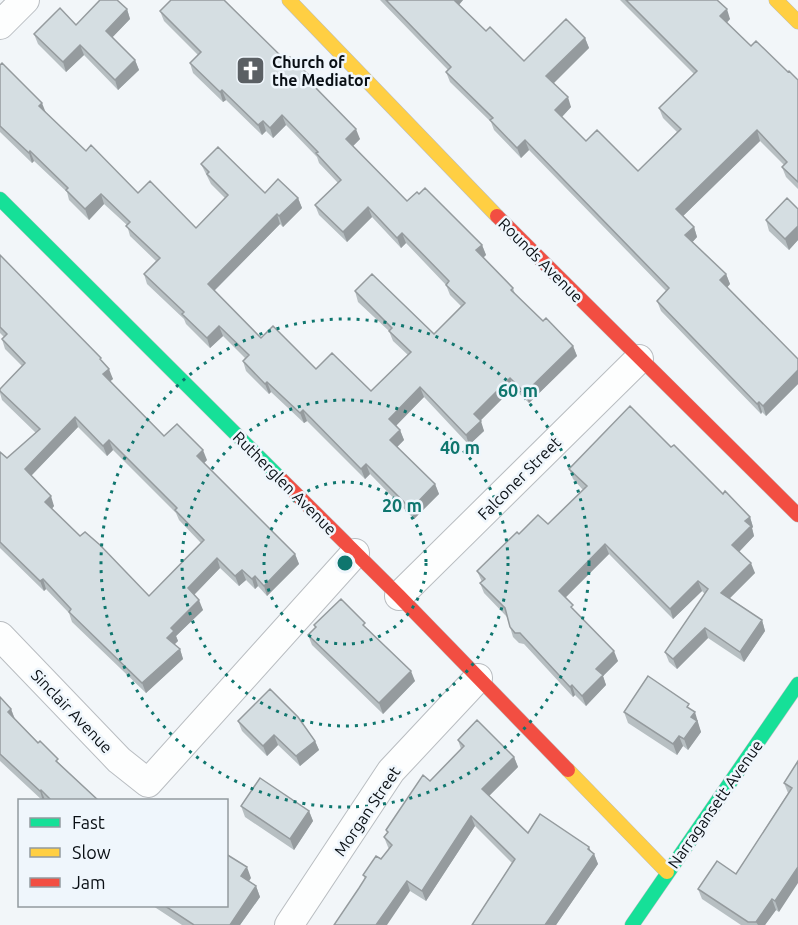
<svg xmlns="http://www.w3.org/2000/svg" width="798" height="925" viewBox="0 0 798 925" font-family="Ubuntu,sans-serif">
	<style>
		.lines { fill: none; stroke-linecap: round; stroke-linejoin: round }
		.street-casing { stroke: #b9bdc1; stroke-width: 30 }
		.fast-casing { stroke: #b9bdc1; stroke-width: 15 }
		.slow-casing { stroke: #b9bdc1; stroke-width: 15 }
		.jam-casing { stroke: #b9bdc1; stroke-width: 15 }
		.street { stroke: #fdfefe; stroke-width: 28 }
		.fast { stroke: #16e098; stroke-width: 14 }
		.slow { stroke: #ffcf43; stroke-width: 14 }
		.jam { stroke: #f24e42; stroke-width: 14 }
		.wall { fill: #b7bfc2; fill-rule: evenodd }
		.shaded-wall { fill: #959b9e }
		.building { fill: #d5dee2; stroke: #959b9e; stroke-width: 1.5; fill-rule: evenodd }
		.ring { fill: none; stroke: #0f766e; stroke-width: 3; stroke-dasharray: 3 6 }
		.labels { text-anchor: middle; stroke-width: 5; stroke-linejoin: round; paint-order: stroke }
		.poi-label { font-size: 16px; font-weight: bold; fill: #090f14; stroke: #eff6fc; text-anchor: start }
		.street-label { font-size: 16px; fill: #090f14; stroke: #eff6fc }
		.centre { fill: #0f766e; stroke: #eff6fc; stroke-width: 3 }
		.ring-label { font-size: 18px; text-anchor: middle; font-weight: bold; fill: #0f766e; stroke: #eff6fc; stroke-width: 5; stroke-linejoin: round; paint-order: stroke }
	</style>
	<rect width="100%" height="100%" fill="#f2f6f9"/>
	<g class="lines">
		<defs>
			<path id="street" d="M0 25 25 0
				M399 596 639 359
				M0 636 119 760 148 783 355 553
				M289 925 391 771 478 678"/>
			<path id="fast" d="M0 199 280 478
				M632 925 798 684"/>
			<path id="slow" d="M289 0 497 216
				M776 0 798 22
				M568 770 667 872"/>
			<path id="jam" d="M497 216 798 515
				M280 478 399 596 568 770"/>
		</defs>
		<use href="#street" class="street-casing"/>
		<use href="#fast" class="fast-casing"/>
		<use href="#slow" class="slow-casing"/>
		<use href="#jam" class="jam-casing"/>
		<use href="#street" class="street"/>
		<use href="#fast" class="fast"/>
		<use href="#slow" class="slow"/>
		<use href="#jam" class="jam"/>
	</g>
	<path class="wall" d="M380 0H463L459 5 486 31 524 61 585 38 589 48 553 83 571 107 562 117 586 141 638 171 677 132 663 118 659 108 694 74 620 0H717L730 19 727 23 751 46 798 80V189L786 177 782 167 784 165 760 141 683 216 694 227 697 237 692 242 726 274 730 284 727 287 798 359V384L766 416 762 412 761 414 661 311 657 301 666 291 529 150 521 158 494 130 491 122 450 82 446 72 448 70Z
		M127 9 130 19 112 37 135 60 139 70 118 90 84 55 66 72 38 44 34 34 76 25Z
		M160 11 286 61 316 87 360 139 353 146 407 201 482 245 486 255 483 257 513 288 515 294 543 321 573 346 577 356 529 403 513 388 480 421 484 431 469 445 424 397 396 425 400 430 404 440 397 447 435 484 439 494 414 519 370 474 365 479 307 421 304 423 271 392 269 394 246 371 243 361 245 358 223 336 210 348 186 324 184 319 147 284 144 274 156 261 130 236 127 225 104 204 89 220 69 200 67 192 34 161 32 163 0 132V65L45 113 86 151 138 193 196 228 225 198 211 184 201 164 265 193 298 198 302 208 283 227 280 224 214 291 261 338 316 369 371 391 408 355 393 341 389 331 358 302 355 291 434 334 461 306 450 295 446 285 406 243 401 248 372 217 347 242 319 215 315 205 338 183 319 163 317 157 286 125 273 138 266 131 262 135 226 100 223 102 193 73 190 63 198 55 164 21Z
		M798 209V240L789 250 769 231 766 220Z
		M0 255 102 362 113 379 110 381 164 436 207 460 204 463 295 554 299 564 267 596 258 586 255 589 246 580 239 586 220 568 194 595 203 610 176 636 178 641 174 644 180 649 183 659 146 693 72 622 69 613 46 589 44 591 0 548V452L7 458 36 433 2 400 0 393V389L22 366 5 349 2 339 4 337 0 333ZM78 427 107 456 113 450 176 513 179 520 201 543 149 596 80 536 52 509 54 506 31 476Z
		M671 447 723 494 750 517 753 527 752 528 754 536 739 552 755 573 730 598 762 620 765 631 744 662 708 638 677 669 669 662 665 652 705 594 702 591 673 619 609 554 565 598 575 612 618 661 603 676 606 685 586 706 575 695 573 697 524 644 519 643 513 637 507 617 484 593 480 583 482 582 477 571 519 534 548 524 583 490 573 479 569 469Z
		M314 625 368 629 415 681 383 714 312 645 308 635 315 628Z
		M0 697 11 709 15 719 60 764 99 801H43L0 761Z
		M691 710 698 723V724L701 732 688 750 683 746 677 755 628 723 624 712Z
		M238 721 315 741 319 750 300 766 278 745 267 756 242 731Z
		M458 740 514 757 518 767 489 796 528 833 591 852 594 854 598 864 556 925H472L512 863 475 826 426 901 410 891 359 888 365 879 363 875 381 859 389 849 388 847 384 837 387 833 386 830 430 781 461 749Z
		M798 761 779 912 776 910 765 925H741L702 899 698 889 736 874 788 793 784 783Z
		M241 806 309 811 313 821 294 850 245 817Z
		M251 878 249 881 256 886 260 897 240 925H182L153 906H226Z"/>
	<path class="shaded-wall" d="M453 0H463L456 8Z
		M127 9 130 19 109 41 106 31Z
		M727 9 730 19 723 26 720 16Z
		M585 38 589 48 550 87 546 76Z
		M80 45 84 55 66 72 63 62Z
		M135 60 139 70 118 90 115 80Z
		M222 90 226 100 223 102 220 92Z
		M568 97 571 107 559 120 555 110Z
		M42 103 46 113 39 106Z
		M282 115 286 125 273 138 270 128Z
		M263 121 266 131 262 135 258 125Z
		M356 129 360 139 350 149 346 139Z
		M757 130 760 141 680 219 676 209Z
		M525 140 529 150 521 158 517 148Z
		M30 151 34 161 32 163 29 153Z
		M101 194 104 204 89 220 85 209Z
		M298 198 302 208 283 227 279 216Z
		M368 207 372 217 347 242 343 232Z
		M277 214 280 224 211 294 208 284Z
		M798 226V240L789 250 785 239Z
		M694 227 697 237 689 246 685 235Z
		M402 233 406 243 401 248 397 238Z
		M482 245 486 255 480 261 476 250Z
		M726 274 730 284 724 291 720 280Z
		M219 326 223 336 210 348 207 338Z
		M573 346 577 356 529 403 525 393Z
		M109 369 113 379 107 384 103 374Z
		M798 370V384L766 416 763 406Z
		M510 378 513 388 477 424 474 414Z
		M267 382 271 392 269 394 265 384Z
		M420 387 424 397 393 429 389 419Z
		M759 402 762 412 761 414 757 404Z
		M303 410 307 421 304 423 300 413Z
		M75 417 78 427 28 479 25 469Z
		M481 421 484 431 469 445 466 435Z
		M400 430 404 440 394 450 390 440Z
		M109 440 113 450 107 456 103 446Z
		M203 450 207 460 201 466 197 456Z
		M366 464 370 474 365 479 361 469Z
		M435 484 439 494 414 519 411 509Z
		M51 496 54 506 49 512 45 502Z
		M750 517 753 527 752 528 754 536 736 555 732 545 745 521Z
		M605 544 609 554 562 601 559 591Z
		M295 554 299 564 267 596 264 586Z
		M217 558 220 568 191 598 188 588Z
		M751 563 755 573 725 603 721 593Z
		M242 570 246 580 239 586 235 576Z
		M255 576 258 586 255 589 252 579Z
		M43 579 46 589 44 591 40 581Z
		M698 581 702 591 673 619 670 609Z
		M199 600 203 610 176 636 178 641 171 648 167 638 171 628Z
		M762 620 765 631 744 662 740 652Z
		M705 628 708 638 677 669 673 659Z
		M180 649 183 659 146 693 142 683Z
		M614 651 618 661 603 676 606 685 586 706 582 696 596 669Z
		M411 671 415 681 383 714 379 703Z
		M572 685 575 695 573 697 570 687Z
		M11 709 15 720 8 712Z
		M695 712 701 732 688 750 684 739 691 717Z
		M274 735 278 745 267 756 263 746Z
		M679 736 683 746 677 755 673 744Z
		M315 741 319 750 300 766 296 756Z
		M514 757 518 767 486 799 482 789Z
		M41 790 45 800V801H43L40 791Z
		M309 811 313 821 294 850 290 839Z
		M471 816 475 826 426 901 422 891Z
		M589 847 593 856 594 854 598 864 556 925H545Z
		M247 867 251 878 245 887 241 876Z
		M798 867V883L779 912 775 901Z
		M407 881 410 891 387 925H376Z
		M256 886 260 897 240 925H230Z
		M772 899 776 910 765 925H758L756 922Z"/>
	<path class="building" d="M100 0H117L127 9 106 31 135 60 115 80 80 45 63 62 34 34 60 8 76 25Z
		M171 0H224L286 61 290 57 313 79 310 82 356 129 346 139 407 201 417 192 419 194 425 188 482 245 476 250 513 288 511 290 543 321 546 318 573 346 525 393 510 378 474 414 481 421 466 435 420 387 389 419 400 430 390 440 435 484 411 509 366 464 361 469 303 410 300 413 267 382 265 384 243 361 249 355 219 326 207 338 182 314 184 312 144 274 160 258 126 226 130 222 101 194 85 209 66 190 68 188 30 151 29 153 0 126V65L2 63 42 103 39 106 86 151 91 145 138 193 150 181 196 228 228 195 207 174 209 172 201 164 218 147 265 193 278 179 298 198 279 216 277 214 208 284 261 338 273 326 316 369 332 353 371 391 411 352 389 331 392 328 355 291 372 274 434 334 465 303 446 285 449 281 402 233 397 238 368 207 343 232 315 205 341 180 316 153 318 152 282 115 270 128 263 121 258 125 222 90 220 92 190 63 201 52 160 11Z
		M386 0H454L486 31 490 27 524 61 566 19 585 38 546 76 568 97 555 110 586 141 597 130 638 171 681 129 659 108 697 71 626 0H717L727 9 720 16 751 46 756 41 788 72 789 71 798 80V182L782 167 787 162 757 130 676 209 694 227 685 235 726 274 720 280 798 359V370L763 406 759 402 757 404 657 301 669 288 525 140 517 148 490 120 493 118 446 72 451 67Z
		M787 198 798 209V226L785 239 766 220Z
		M0 255 101 358 100 359 109 369 103 374 164 436 177 424 203 450 197 456 295 554 264 586 255 576 252 579 242 570 235 576 217 558 188 588 199 600 171 628 174 631 167 638 180 649 142 683 69 612 71 609 43 579 40 581 0 542V452L7 458 40 429 0 391V389L25 363 2 339 7 334 0 327ZM75 417 103 446 109 440 177 508 175 510 204 540 149 596 100 545 85 532 80 536 45 502 51 496 25 469Z
		M630 406 671 447 674 445 723 494 725 491 750 517 745 521 751 526 732 545 751 563 721 593 762 620 740 652 705 628 673 659 665 652 708 589 698 581 670 609 605 544 559 591 573 605 571 607 614 651 596 669 603 675 582 696 572 685 570 687 520 633H515L510 627 505 608 480 583 485 579 477 571 517 532 519 534 538 515 548 524 587 486 569 469Z
		M341 599 365 623 363 625 411 671 379 703 308 635 316 627 314 625Z
		M648 676 689 704 687 707 695 712 691 717 697 721 684 739 679 736 673 744 624 712Z
		M270 689 298 717 315 741 296 756 274 735 263 746 238 721Z
		M0 697 11 709 8 712 38 743 40 741 58 759 56 761 99 801H52L41 790 40 791 0 754Z
		M477 720 514 757 482 789 528 833 540 814 589 847 588 849 594 854 545 925H472L515 859 471 816 422 891 407 881 376 925H334L359 888 366 877 363 875 376 856 381 859 392 845 384 837 388 832 386 830 423 775 430 781 464 746 458 740Z
		M798 761V867L775 901 772 899 756 922H748L698 889 717 861 736 874 792 788 784 783Z
		M260 778 309 811 290 839 241 806Z
		M226 854 247 867 241 876 256 886 230 925H194L165 906H226Z"/>
	<g class="ring">
		<circle cx="345" cy="563" r="81"/>
		<circle cx="345" cy="563" r="163"/>
		<circle cx="345" cy="563" r="244"/>
	</g>
	<defs>
		<symbol id="church-square" viewBox="-11 -11 22 22"><rect x="-9" y="-9" width="18" height="18" rx="4" fill="#5b6064" stroke="#eff6fc"/><path d="M-1.2-6h2.4v3.5h3.3v2.4h-3.3V6h-2.4V-.1h-3.3v-2.4h3.3Z" fill="#fff"/></symbol>
	</defs>
	<g fill-rule="evenodd">
		<use href="#church-square" x="234" y="54" width="33" height="33"/>
	</g>
	<g class="labels">
		<g class="poi-label">
			<text x="272" y="68">Church of<tspan x="272" dy="18">the Mediator</tspan></text>
		</g>
		<g class="street-label">
			<text transform="translate(541 260) rotate(45)" y="6">Rounds Avenue</text>
			<text transform="translate(519 478) rotate(-45)" y="6">Falconer Street</text>
			<text transform="translate(285 483) rotate(45)" y="6">Rutherglen Avenue</text>
			<text transform="translate(72 711) rotate(46)" y="6">Sinclair Avenue</text>
			<text transform="translate(715 804) rotate(-55)" y="6">Narragansett Avenue</text>
			<text transform="translate(367 811) rotate(-56)" y="6">Morgan Street</text>
		</g>
	</g>
	<circle cx="345" cy="563" r="9" class="centre"/>
	<g class="ring-label">
		<text x="518" y="397">60 m</text>
		<text x="460" y="454">40 m</text>
		<text x="402" y="512">20 m</text>
	</g>
	<rect x="18" y="799" width="210" height="108" fill="#eff6fc" stroke="#939a9f" stroke-width="1.5"/>
	<rect x="30" y="818" width="30" height="9" fill="#16e098" stroke="#939a9f" stroke-width="1.5"/>
	<text x="72" y="829" font-size="18" fill="#090f14">Fast</text>
	<rect x="30" y="848" width="30" height="9" fill="#ffcf43" stroke="#939a9f" stroke-width="1.5"/>
	<text x="72" y="859" font-size="18" fill="#090f14">Slow</text>
	<rect x="30" y="878" width="30" height="9" fill="#f24e42" stroke="#939a9f" stroke-width="1.5"/>
	<text x="72" y="889" font-size="18" fill="#090f14">Jam</text>
</svg>
